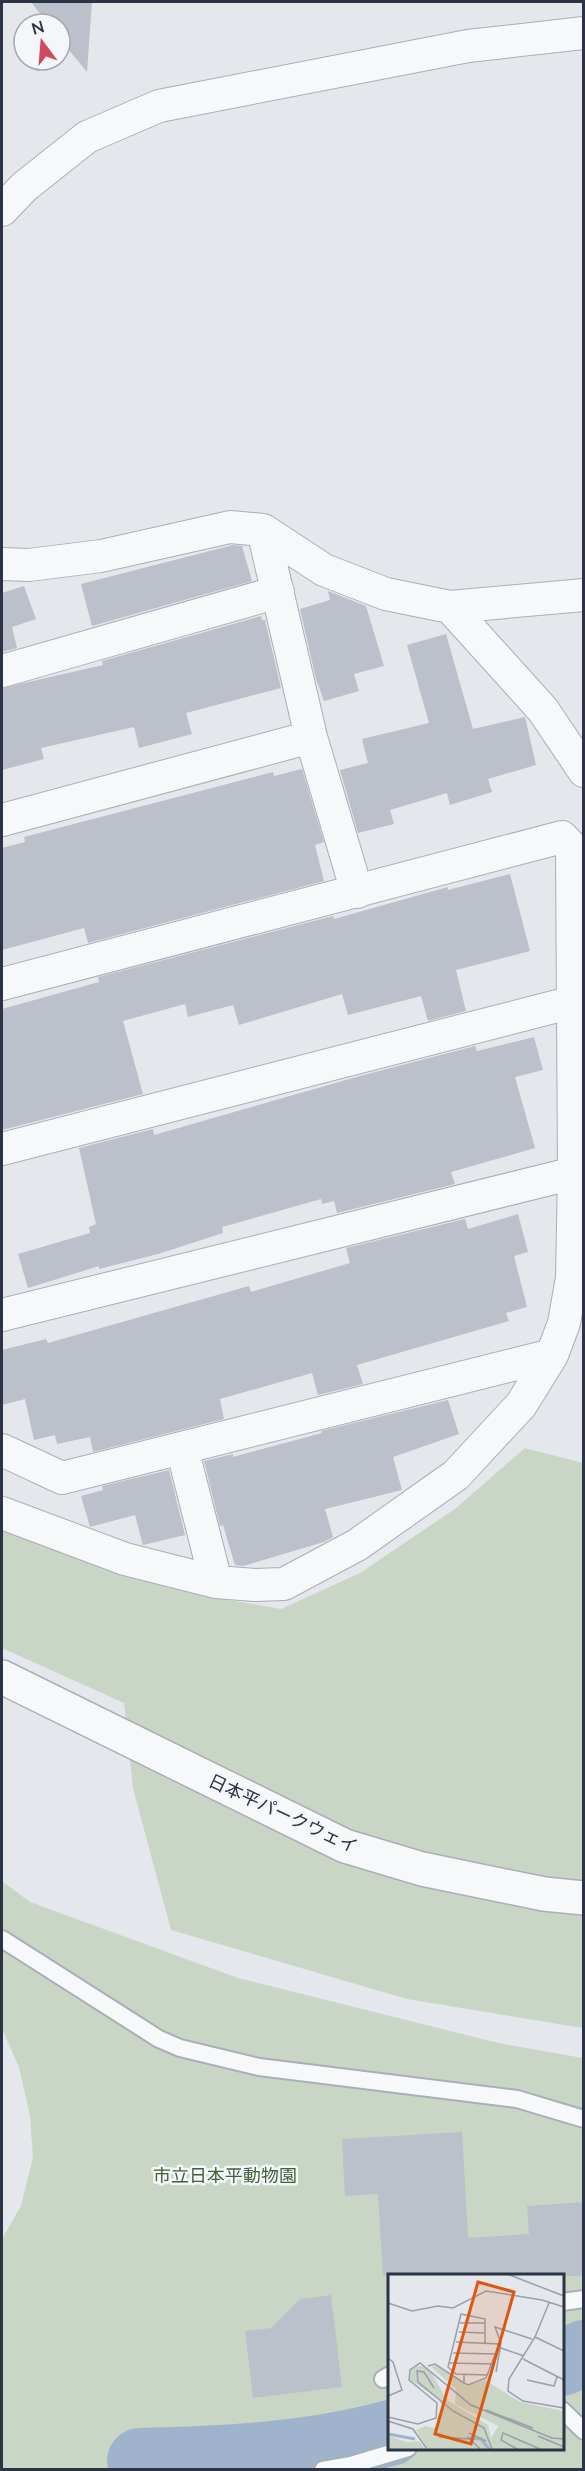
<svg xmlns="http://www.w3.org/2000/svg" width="585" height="2471" viewBox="0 0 585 2471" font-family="Lato,'Noto Sans JP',sans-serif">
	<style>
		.green { fill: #c9d6c5; fill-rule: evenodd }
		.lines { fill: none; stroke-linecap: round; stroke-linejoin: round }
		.river { stroke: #9fb4cc; stroke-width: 66 }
		.building { fill: #bbc0ca }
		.service-casing { stroke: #a9aeb7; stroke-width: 20 }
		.minor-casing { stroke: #a9aeb7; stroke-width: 34 }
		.tertiary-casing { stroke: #a9aeb7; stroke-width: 36 }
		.service { stroke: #f7f8fa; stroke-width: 16 }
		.minor { stroke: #f7f8fa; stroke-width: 32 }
		.tertiary { stroke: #f7f8fa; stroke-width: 33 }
		.labels { text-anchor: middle; stroke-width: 5; stroke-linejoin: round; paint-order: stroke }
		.street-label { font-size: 18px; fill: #2b3445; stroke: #f4f6f9 }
		.park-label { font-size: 18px; fill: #3f6138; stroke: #f4f6f9 }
		.inset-river { fill: none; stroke: #9fb4cc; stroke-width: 3 }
		.inset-road { fill: none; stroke: #9a9fa9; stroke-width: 1.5 }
		.view { fill: #df570f; fill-opacity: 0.15; stroke: #df570f; stroke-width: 3 }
		.inset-edge { fill: none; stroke: #2b3445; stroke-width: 3 }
	</style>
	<rect width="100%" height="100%" fill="#e4e7ec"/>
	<path class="green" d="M525 1448 583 1463V2028L407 1999 171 1930 133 1788 124 1703 2 1648V1527L106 1570 206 1596 281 1609 360 1573 455 1509Z
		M2 1881 30 1902 238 1978 498 2043 583 2058V2469H2V2239L21 2206 33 2157 30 2116 19 2067 2 2029ZM390 2276H562V2448H390Z"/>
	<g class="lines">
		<path class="river" d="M562 2363 584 2353
			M140 2461C225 2459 308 2455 390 2433"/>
	</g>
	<path class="building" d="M31 2H92L87 72 60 39V24H48Z
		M233 545 242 546 252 581 92 626 81 584Z
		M24 586 36 619 12 627 17 648 2 652V593Z
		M328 591 366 606 384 666 354 674 359 691 324 701 316 679 300 609 330 600Z
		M261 616 262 620H265L281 688 186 713 192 734 139 748 134 727 41 748 44 759 2 770V688L103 665 102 661Z
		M446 634 473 729 525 717 536 765 488 779 492 792 450 805 447 793 390 810 394 824 358 833 340 770 368 763 362 739 429 723 407 645Z
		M302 769 324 842 315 845 324 881 88 943 84 928 2 950V848L25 842 24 837 273 772 274 776Z
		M510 874 530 951 456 970 466 1011 428 1021 421 996 348 1015 342 994 239 1025 233 1005 188 1017 185 1004 123 1021 143 1094 2 1130V1009L99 982 98 977 333 916 334 919 448 887V890Z
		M534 1037 543 1070 515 1077 535 1148 451 1172 455 1184 337 1213 334 1201 322 1204 321 1199 222 1227 223 1233 158 1254 99 1269V1266L28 1288 18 1254 90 1233 89 1227 96 1224 79 1148 153 1129 154 1135 360 1076 475 1046 477 1051Z
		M518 1214 528 1252 514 1256 527 1307 506 1313 509 1321 357 1365 363 1384 318 1395 312 1373 220 1399 224 1419 93 1452 90 1437 57 1444 55 1435 34 1440 25 1399 2 1405V1350L46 1339 48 1343 249 1286 251 1292 350 1263 346 1248 465 1219 468 1229Z
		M448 1400 459 1434 393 1457 402 1490 325 1509 333 1537 324 1542 243 1566 235 1565 223 1525 220 1526 204 1461 233 1454V1457L322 1433 321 1431Z
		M169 1470 185 1535 143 1545 135 1515 90 1527 81 1496 103 1490 102 1486Z
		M462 2132 468 2238 529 2234 527 2206 584 2202V2276H383L378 2194 345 2196 342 2139Z
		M331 2295 342 2387 253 2398 245 2331 271 2328 300 2299Z"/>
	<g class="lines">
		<defs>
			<path id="service" d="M2 1939 159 2039 180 2048 259 2067 517 2099 584 2119
				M562 2302 584 2299
				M383 2379 390 2375
				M562 2410 584 2431
				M323 2470 351 2465 408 2448"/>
			<path id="minor" d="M2 210 24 187 87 137 159 106 468 46 584 33
				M263 530 324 570 386 594 450 607
				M2 564 29 565 101 556 230 527 263 530 311 737 357 892
				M584 595 450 607 543 710 584 771
				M2 671 278 592
				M2 820 311 737
				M2 984 562 837 572 848 574 1173 572 1278 564 1323 552 1355 521 1405 456 1475 357 1545 284 1584 255 1585 216 1582 182 1448
				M2 1149 573 1002
				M2 1315 574 1173
				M2 1450 62 1478 552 1355
				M2 1513 125 1559 216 1582"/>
			<path id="tertiary" d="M2 1677 345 1846 422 1869 544 1894 584 1898"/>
		</defs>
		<use href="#service" class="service-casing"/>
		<use href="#minor" class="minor-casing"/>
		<use href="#tertiary" class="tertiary-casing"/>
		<use href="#service" class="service"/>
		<use href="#minor" class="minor"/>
		<use href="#tertiary" class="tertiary"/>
	</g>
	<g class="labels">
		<g class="street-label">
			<text transform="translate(283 1814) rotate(25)" y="6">日本平パークウェイ</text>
		</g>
		<g class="park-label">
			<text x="225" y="2182">市立日本平動物園</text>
		</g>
	</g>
	<g transform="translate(388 2274)">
		<rect width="176" height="176" fill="#e4e7ec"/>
		<path d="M47 91 79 112 97 106 132 128 175 137V175H40L28 156 37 152 47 154 55 136 51 125 22 106 23 96 28 92H36L43 98 59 126 100 151 103 164 110 152 67 130 68 115 43 93ZM0 162 19 168 31 167 37 175H0Z" fill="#c9d6c5"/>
		<path class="inset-river" d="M0 160 27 165M79 164 93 165 101 175"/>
		<path class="inset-road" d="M119 0 176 22M0 29 24 37 50 32 65 34 98 17 154 26 176 33M161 29 147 63 121 105 120 117 135 127 176 134M72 49H97M71 58 96 59M147 63 176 77M68 68 111 70 98 104 80 111 76 109V100M97 69V45L73 40 60 93 68 100 100 101M113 74 136 82M65 79 108 80M0 84 5 88 14 116 0 122M135 85 176 106M60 89 105 90M40 92 47 90 76 109M108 98 113 69 107 53 144 65M139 106 166 112 169 103M46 114 36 98 29 97 30 108 65 137 96 154 104 175M98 136 145 154M0 143 30 150 48 144 49 129 21 106 22 96 32 89 83 131 164 164 176 165M0 147 25 155 39 175M81 159 98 167M150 162 176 173M51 163 82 165 92 175M129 175 113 166 115 159 152 175"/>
		<path class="view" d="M90 8 126 18 83 170 47 160Z"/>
		<rect width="176" height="176" class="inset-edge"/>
	</g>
	<rect width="585" height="2471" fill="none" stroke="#2b3445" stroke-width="6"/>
	<g transform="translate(42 42) rotate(344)"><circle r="28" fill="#f4f6f9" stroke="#a4a8b1" stroke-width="1.5"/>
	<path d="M0-4.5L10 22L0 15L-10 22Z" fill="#d1495b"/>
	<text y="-9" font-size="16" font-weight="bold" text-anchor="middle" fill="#2b3445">N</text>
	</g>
</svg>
